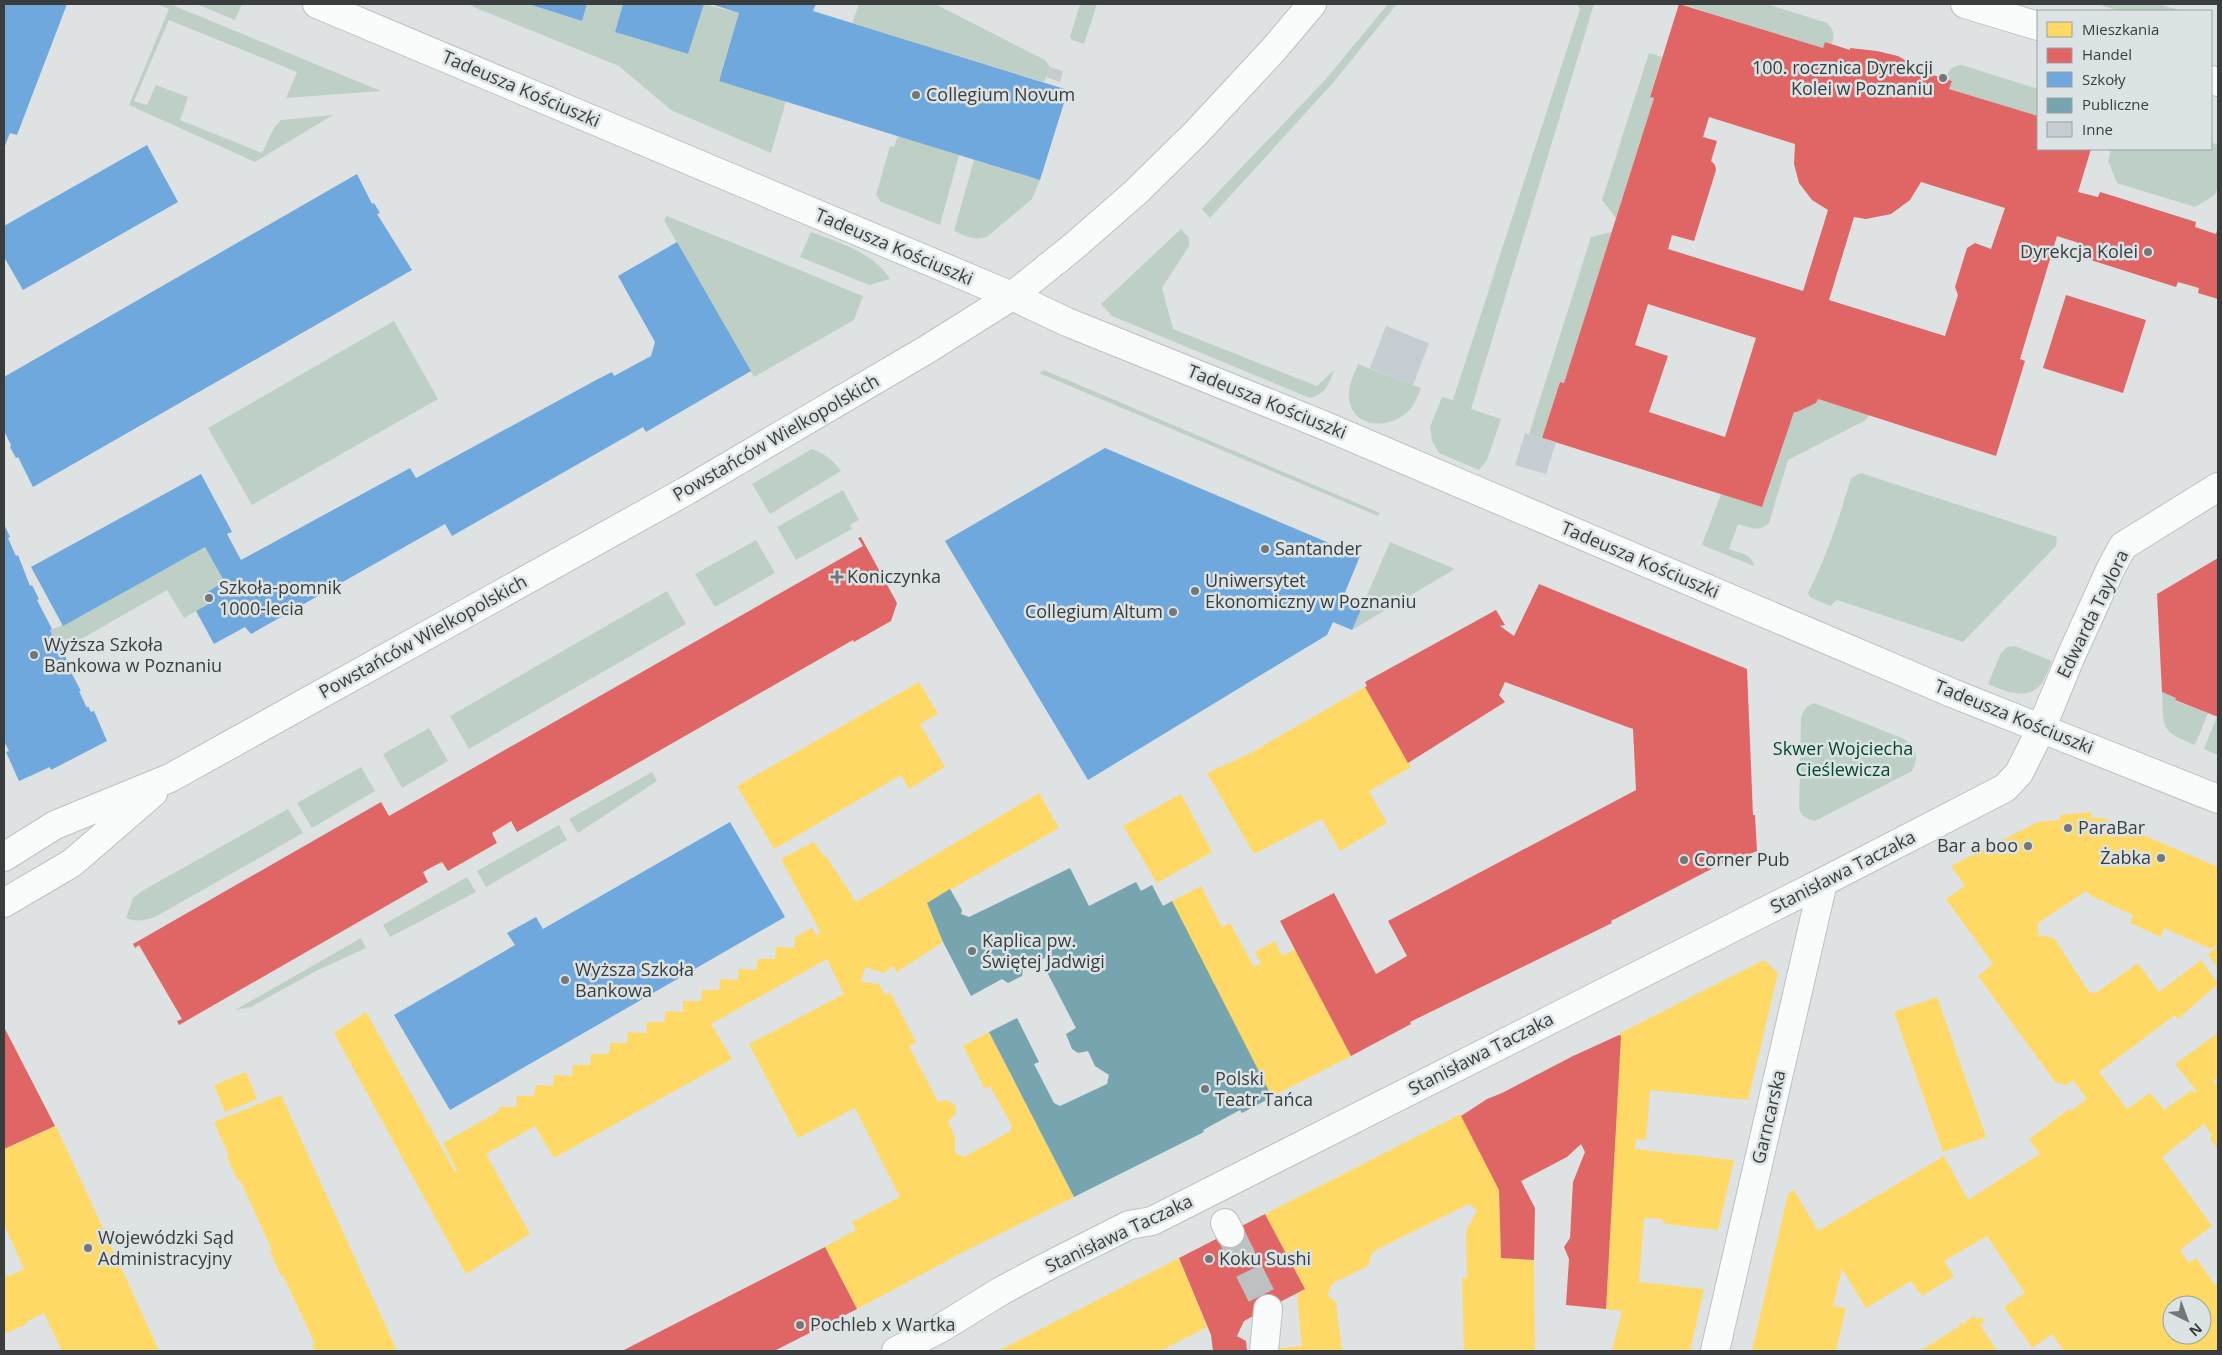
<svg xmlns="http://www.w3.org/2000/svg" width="2222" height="1355" viewBox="0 0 2222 1355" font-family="'Open Sans',sans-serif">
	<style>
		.green { fill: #bed0c6 }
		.homes { fill: #ffd966; fill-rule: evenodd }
		.shops { fill: #e06666; fill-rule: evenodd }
		.schools { fill: #6fa8dc }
		.public { fill: #76a5af }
		.building { fill: #c5cdd2 }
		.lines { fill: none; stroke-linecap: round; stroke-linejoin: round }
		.minor-tunnel { stroke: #bdc1c2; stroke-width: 28; stroke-dasharray: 28 14; stroke-linecap: butt }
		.minor-casing { stroke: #bdc0c1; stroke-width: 30 }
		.minor { stroke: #fafbfb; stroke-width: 28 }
		.poi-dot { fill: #737778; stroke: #dce3e5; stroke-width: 2 }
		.labels { text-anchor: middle; stroke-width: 5; stroke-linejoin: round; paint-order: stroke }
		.poi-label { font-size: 18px; fill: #3a3d3e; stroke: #dce3e5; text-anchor: start }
		.street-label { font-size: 18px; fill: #3a3d3e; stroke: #dce3e5 }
		.park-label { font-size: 18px; fill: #004729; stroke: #dce3e5 }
	</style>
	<rect width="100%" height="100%" fill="#dee2e3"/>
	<path class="green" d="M157 4H170L381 91 286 98 297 72 169 20 134 101 147 105 156 85 188 97 180 120 262 153 274 128 281 120 333 115 255 162 129 105 169 9Z
		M196 4H242L235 20Z
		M472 4H527L582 21 587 4H623L615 32 688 54 704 4 739 13 719 80 786 101 771 153 671 110 619 66 471 6Z
		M859 4H935L1045 60 1050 67 1044 82 852 23Z
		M1080 4H1097L1084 44 1072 40 1070 37Z
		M1388 4H1397L1332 84 1210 218 1202 209 1326 79Z
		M1577 4H1594L1471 409 1501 419 1487 460 1479 470 1439 453 1432 441 1430 427 1442 397 1453 400 1580 9Z
		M1681 4H1767L1827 23C1834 30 1835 35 1832 44L1825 42 1823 48Z
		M2096 4H2159L2182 11H2120Z
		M1649 53 1662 57 1650 96 1654 98 1616 218 1602 200Z
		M1962 65 2038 89V116L1949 89 1952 81 1946 78C1949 69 1952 66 1962 65Z
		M898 136 959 155 940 225 881 202 876 195 890 146 894 147Z
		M2211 142 2218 145V185L2215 195 2195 207 2117 183 2108 161 2111 149H2211Z
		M974 160 1040 180 1032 199 988 236C975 242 966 236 954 231Z
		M667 216 863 296 854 320 754 377 664 220Z
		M1181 229 1189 238V246L1162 288 1173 329 1317 386 1334 370C1329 385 1325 394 1310 398L1112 316 1101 304Z
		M811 232C840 243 873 252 890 279L869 285 800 257Z
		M1612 232 1564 383 1560 382 1542 438 1529 434 1591 237Z
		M394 321 438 399 252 505 208 428Z
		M1358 364 1421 388C1417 398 1414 408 1405 414 1385 430 1351 427 1349 397 1348 386 1354 375 1358 364Z
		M1044 370 1380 513 1378 516 1039 373Z
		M1818 399 1869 415 1866 420 1788 460 1769 523C1759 533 1750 527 1738 524L1729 549C1739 553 1753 554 1754 566L1702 545 1721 494 1762 507 1794 412H1797L1816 403Z
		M812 449C825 454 833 460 841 471L770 514 752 484Z
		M1861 473 2057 537 2056 546 1963 642 1837 600 1830 606 1810 597 1808 593C1827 556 1839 518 1851 478Z
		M843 490 859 520 850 525 852 529 796 560 777 527Z
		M756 540 775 573 715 607 695 574Z
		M1390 542 1455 569 1352 630Z
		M205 547 223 579 219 581 220 584 206 593 212 602 184 618 167 590 62 650 60 646 58 647 50 630 63 625Z
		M667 591 686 624 469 749 450 716Z
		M2015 646 2052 661C2049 668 2046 676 2042 683 2029 702 2004 691 1988 684L2001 653 2007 647Z
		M2162 692 2176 698 2175 701 2208 713 2195 745C2159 730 2164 729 2162 692Z
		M1814 703 1904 739C1917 748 1919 757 1912 771L1815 821C1807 819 1802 817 1799 809L1801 718C1803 710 1806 706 1814 703Z
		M2217 717H2218V755L2204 749Z
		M429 728 448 761 402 788 383 754Z
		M361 767 375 791 312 828 297 803Z
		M652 772 657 781 578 833 569 819Z
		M288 809 303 833 155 917C144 921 137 922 126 918L133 898 142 891Z
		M559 825 567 840 486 887 477 871Z
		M467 877 476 892 390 937 383 925Z
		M361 938 366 948 316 971 251 1007 235 1010Z"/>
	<path class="homes" d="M919 682 938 714 920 724 946 769 943 768 909 789 901 775 774 849 737 786Z
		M1365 687 1411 767 1369 791 1387 823 1340 851 1322 819 1254 854 1207 773 1249 754Z
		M1039 793 1059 828 927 903 943 942 897 972 893 966 884 973 865 967 861 982 879 984 885 995 890 992 916 1042 909 1046 938 1102 946 1100 955 1105 956 1113 948 1122 955 1137V1153L964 1157 1009 1132 1012 1126 990 1086 985 1089 963 1046 989 1032 1074 1197 973 1247 857 1309 825 1247 856 1230 852 1222 900 1197 855 1108 798 1138 749 1044 844 994 827 959 711 1024 732 1059 554 1158 535 1126 486 1154 530 1234 466 1274 334 1033 366 1012 455 1172 457 1171 443 1143 498 1112 499 1107H516L517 1096H534L536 1085 553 1086 554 1075 572 1076 573 1065H590L591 1054H609L610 1043H627L628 1032 646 1033 647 1022H664L666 1011 683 1012V1001H701L702 990H719L720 979 738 980 739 969 756 970 758 959H775L776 947 794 948 795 937 812 928 816 935 821 933 781 859 814 842 824 857 826 856 856 902Z
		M1181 794 1212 852 1157 883 1123 826Z
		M2091 812V818H2103L2218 867V944L2211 949 2164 928 2161 937 2130 923 2133 915 2091 896 2086 891 2038 923V935L2054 938 2089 992 2096 993 2138 963 2159 992 2201 960 2218 984 2178 1019 2175 1015 2099 1072 2127 1109 2150 1093 2164 1110 2192 1090 2194 1093 2197 1091 2175 1064 2218 1033V1077L2213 1081 2218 1088V1149L2210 1139 2212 1135 2204 1124 2162 1157 2212 1226 2180 1250 2189 1263 2196 1258 2215 1285 2218 1283V1351H2064L2052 1334 2032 1348 2004 1307 2025 1293 1987 1236 1944 1261 1954 1276 1922 1296 1911 1281 1866 1308 1842 1269 1833 1306 1846 1308 1836 1351H1752L1788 1194 1794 1190 1818 1231 1944 1156 1968 1200 2040 1154 2029 1139 2069 1109 2071 1111 2087 1099 2073 1080 2066 1085 2055 1082 1978 976 1993 964 1946 899 1965 886 1951 866 2038 822 2060 820V815ZM2172 1305H2202V1335H2172Z
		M1201 886 1222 927 1230 923 1254 967 1261 964 1255 952 1275 941 1282 956 1295 949 1351 1056 1271 1097 1172 901Z
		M2218 946V969L2208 954Z
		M1764 960 1778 973 1748 1100 1650 1090 1646 1140 1636 1139 1635 1149 1734 1160 1718 1230 1666 1224 1661 1219 1644 1218 1639 1282 1704 1289 1690 1351H1612L1622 1311 1606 1309 1620 1033Z
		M1937 997 1986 1137 1943 1152 1894 1012Z
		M246 1072 257 1099 225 1112 214 1085Z
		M281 1095 397 1351H315L312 1345 315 1344 283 1275 281 1276 270 1251 272 1250 240 1180 238 1181 227 1157 229 1156 214 1122Z
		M1461 1114 1499 1190 1501 1258 1534 1260 1535 1351H1464L1462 1278H1467L1466 1231 1477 1210 1469 1204 1382 1247 1372 1253 1368 1266 1333 1283 1327 1295 1336 1302 1342 1351H1270L1272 1349 1302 1346 1297 1295 1305 1289 1265 1214Z
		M56 1126 146 1322 159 1351H62L44 1313 26 1322 27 1324 4 1334V1271L7 1277 24 1269 4 1224V1149Z
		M1179 1258 1207 1327 1160 1351H998Z
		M1974 1315 1977 1320 1982 1317 1984 1322 1980 1325 1997 1351H1920L1960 1326 1959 1324 1962 1322 1964 1324Z"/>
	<path class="shops" d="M1679 4 1823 48 1825 42 1850 50V48L1877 51 1898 56 1927 73 1952 81 1949 89 2038 116V149H2091L2078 192 2098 197 2100 192 2110 195 2196 222 2195 227 2216 234 2218 227V299L2198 293 2199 288 2178 282 2176 287 2078 256 2082 244 2057 236 2020 359 2025 361 1996 456 1818 399 1816 403 1797 412H1794L1762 507 1542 438 1560 382 1564 383 1654 98 1650 97ZM1709 117 1795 144 1794 164 1799 183 1812 200 1828 210 1803 291 1668 249 1672 235 1694 241 1716 170 1715 165 1711 161 1717 141 1703 137ZM1921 182 2005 208 1991 249 1975 243 1967 248 1955 287 1958 295 1945 336 1829 300 1854 217 1866 219 1891 214 1910 200ZM1648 304 1756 338 1725 437 1649 412 1668 356 1635 345Z
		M2066 295 2146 320 2123 393 2043 368Z
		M861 537 897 603 891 621 854 642 853 640 517 832 511 821 492 833 497 843 448 871 442 862 432 867 423 872 428 882 179 1025 177 1021 182 1019 139 945 135 948 133 944 381 802 389 816 863 546 858 538Z
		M2218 558V717L2175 700 2176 698 2162 692 2157 594Z
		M1539 584 1747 669 1753 815H1755L1757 851 1726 864 1725 862 1611 921 1612 923 1410 1022 1411 1024 1351 1056 1280 921 1334 893 1376 974 1407 956 1388 921 1636 790 1633 729 1505 682 1499 695 1505 702 1408 763 1365 687 1367 686 1365 682 1496 610 1505 625 1500 626 1514 636Z
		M4 1027 55 1126 4 1149Z
		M1619 1035 1621 1036 1606 1309 1566 1305 1569 1259 1564 1247 1570 1238 1573 1182 1585 1152 1581 1144 1567 1157 1521 1181 1535 1208 1534 1260 1501 1258 1499 1190 1461 1116 1487 1099 1502 1093 1573 1056Z
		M1265 1214 1305 1289 1244 1321 1237 1336 1246 1341 1247 1351H1213L1211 1335 1179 1258Z
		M825 1247 857 1309 774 1351H622Z"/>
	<path class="schools" d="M4 4H67L17 135 10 133 4 148Z
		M528 4H587L582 21Z
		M623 4H704L688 54 615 32Z
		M711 4H816L813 11 1068 90 1040 180 719 81 739 13Z
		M147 145 178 202 23 290 4 257V226Z
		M357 174 372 204 374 203 380 213 377 214 412 270 33 487 18 457 16 458 10 447 11 445 4 431V377Z
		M677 242 751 371 646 432 643 427 452 536 445 524 251 634 245 627 214 644 196 611 212 602 206 593 220 584 219 581 223 579 205 547 63 626 31 567 201 474 232 532 227 534 241 560 410 468 416 478 598 379 612 372 614 376 651 356 655 342 618 276Z
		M1105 448 1360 556 1344 595 1364 603 1352 630 1333 622 1327 635 1088 780 945 541Z
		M4 524 10 537 8 538 16 556 18 555 30 586 32 585 39 599 37 600 52 629 50 630 58 647 60 646 67 660 65 661 81 691H79L87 708 88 706 91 712 94 711 107 741 51 770 50 767 19 781 6 752 9 751 4 741Z
		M730 822 785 917 450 1110 394 1015 515 945 507 933 536 917 543 929Z"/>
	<path class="public" d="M1070 868 1089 906 1136 882 1141 891 1152 885 1163 906 1172 901 1272 1097 1242 1113 1240 1110 1203 1130 1204 1132 1074 1197 989 1032 1017 1018 1039 1062 1034 1064 1054 1103 1060 1106 1107 1084 1109 1075 1095 1066 1088 1051 1078 1053 1072 1049 1066 1034 1076 1028 1047 972 1056 967 1051 955 1023 969 1022 976 1008 983 1002 979 971 996 943 942 927 903 950 889 962 910 961 914 969 917Z"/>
	<path class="building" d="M1050 67 1063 71 1060 82 1046 77Z
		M1386 326 1429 343 1413 385 1370 368Z
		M1525 433 1556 442 1546 474 1515 465Z"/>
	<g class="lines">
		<path class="minor-tunnel" d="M1230 1233 1268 1309"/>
		<defs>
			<path id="minor" d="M317 4 1012 296 1067 322 1323 425 1952 693 2218 799
				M1965 4 2038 26
				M2211 80 2218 82
				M4 857 55 825 170 778 686 491 926 350 1012 296 1073 247 1136 192 1196 133 1274 49 1312 4
				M4 903 72 863 153 793
				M1225 1223 1230 1233
				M896 1351 941 1328 1001 1291 1046 1267 1129 1225 1152 1221 1823 882 2005 788 2019 773 2041 729 2071 656 2111 568 2123 546 2218 487
				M1264 1351 1268 1309
				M1715 1351 1823 882"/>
		</defs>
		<use href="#minor" class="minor-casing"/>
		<use href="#minor" class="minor"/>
	</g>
	<g class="poi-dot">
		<circle cx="1943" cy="78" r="5"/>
		<circle cx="916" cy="95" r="5"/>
		<circle cx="2148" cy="252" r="5"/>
		<circle cx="1265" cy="549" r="5"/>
		<path d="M834.5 569.5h5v5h5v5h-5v5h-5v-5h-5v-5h5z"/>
		<circle cx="1195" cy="591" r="5"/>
		<circle cx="209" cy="598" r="5"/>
		<circle cx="1173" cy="612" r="5"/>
		<circle cx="34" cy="655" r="5"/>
		<circle cx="2068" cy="828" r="5"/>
		<circle cx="2028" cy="846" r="5"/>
		<circle cx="2161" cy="858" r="5"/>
		<circle cx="1684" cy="860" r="5"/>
		<circle cx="972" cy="951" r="5"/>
		<circle cx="565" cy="980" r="5"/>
		<circle cx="1205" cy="1089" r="5"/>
		<circle cx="88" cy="1248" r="5"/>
		<circle cx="1209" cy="1259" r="5"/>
		<circle cx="800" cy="1325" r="5"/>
	</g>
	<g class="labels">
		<g class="poi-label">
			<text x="1933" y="74" text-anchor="end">100. rocznica Dyrekcji<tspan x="1933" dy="21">Kolei w Poznaniu</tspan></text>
			<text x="926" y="101">Collegium Novum</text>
			<text x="2138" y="258" text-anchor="end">Dyrekcja Kolei</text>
			<text x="1275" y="555">Santander</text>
			<text x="847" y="583">Koniczynka</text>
			<text x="1205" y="587">Uniwersytet<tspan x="1205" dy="21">Ekonomiczny w Poznaniu</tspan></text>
			<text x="219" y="594">Szkoła-pomnik<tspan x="219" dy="21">1000-lecia</tspan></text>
			<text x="1163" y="618" text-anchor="end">Collegium Altum</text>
			<text x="44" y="651">Wyższa Szkoła<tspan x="44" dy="21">Bankowa w Poznaniu</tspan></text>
			<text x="2078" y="834">ParaBar</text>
			<text x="2018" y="852" text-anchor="end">Bar a boo</text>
			<text x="2151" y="864" text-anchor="end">Żabka</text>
			<text x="1694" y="866">Corner Pub</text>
			<text x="982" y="947">Kaplica pw.<tspan x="982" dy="21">Świętej Jadwigi</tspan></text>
			<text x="575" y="976">Wyższa Szkoła<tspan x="575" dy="21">Bankowa</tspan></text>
			<text x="1215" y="1085">Polski<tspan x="1215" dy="21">Teatr Tańca</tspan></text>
			<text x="98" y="1244">Wojewódzki Sąd<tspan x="98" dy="21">Administracyjny</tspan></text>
			<text x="1219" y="1265">Koku Sushi</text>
			<text x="810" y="1331">Pochleb x Wartka</text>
		</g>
		<g class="street-label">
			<text transform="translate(521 89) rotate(23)" y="6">Tadeusza Kościuszki</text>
			<text transform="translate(894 247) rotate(23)" y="6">Tadeusza Kościuszki</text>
			<text transform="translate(1267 402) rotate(22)" y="6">Tadeusza Kościuszki</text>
			<text transform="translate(776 438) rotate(-30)" y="6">Powstańców Wielkopolskich</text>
			<text transform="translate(1640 560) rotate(23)" y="6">Tadeusza Kościuszki</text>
			<text transform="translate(2093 614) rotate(-64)" y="6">Edwarda Taylora</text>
			<text transform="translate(423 637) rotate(-29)" y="6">Powstańców Wielkopolskich</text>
			<text transform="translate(2014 717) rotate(22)" y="6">Tadeusza Kościuszki</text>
			<text transform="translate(1843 872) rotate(-27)" y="6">Stanisława Taczaka</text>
			<text transform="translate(1481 1054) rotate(-27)" y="6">Stanisława Taczaka</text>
			<text transform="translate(1769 1117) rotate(-77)" y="6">Garncarska</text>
			<text transform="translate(1119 1234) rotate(-25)" y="6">Stanisława Taczaka</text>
		</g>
		<g class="park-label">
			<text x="1843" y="755">Skwer Wojciecha<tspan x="1843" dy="21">Cieślewicza</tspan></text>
		</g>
	</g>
	<rect width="2222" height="1355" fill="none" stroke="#3a3d3e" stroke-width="10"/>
	<rect x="2037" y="10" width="175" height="140" fill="#dce3e5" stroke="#9ba1a2"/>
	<rect x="2047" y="22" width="25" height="15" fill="#ffd966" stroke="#9ba1a2"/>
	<text x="2082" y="35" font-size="15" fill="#3a3d3e">Mieszkania</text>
	<rect x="2047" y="48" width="25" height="15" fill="#e06666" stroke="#9ba1a2"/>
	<text x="2082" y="60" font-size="15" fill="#3a3d3e">Handel</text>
	<rect x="2047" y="72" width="25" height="15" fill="#6fa8dc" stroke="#9ba1a2"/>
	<text x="2082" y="85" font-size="15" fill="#3a3d3e">Szkoły</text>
	<rect x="2047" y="98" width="25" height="15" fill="#76a5af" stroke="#9ba1a2"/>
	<text x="2082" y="110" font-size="15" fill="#3a3d3e">Publiczne</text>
	<rect x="2047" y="122" width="25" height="15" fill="#c5cdd2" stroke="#9ba1a2"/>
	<text x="2082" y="135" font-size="15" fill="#3a3d3e">Inne</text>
	<g transform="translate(2187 1320) rotate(138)"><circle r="24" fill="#dce3e5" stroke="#9ba1a2"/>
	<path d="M0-4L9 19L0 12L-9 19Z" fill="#737778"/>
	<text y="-8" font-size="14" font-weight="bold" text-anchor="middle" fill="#3a3d3e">N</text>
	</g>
</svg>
